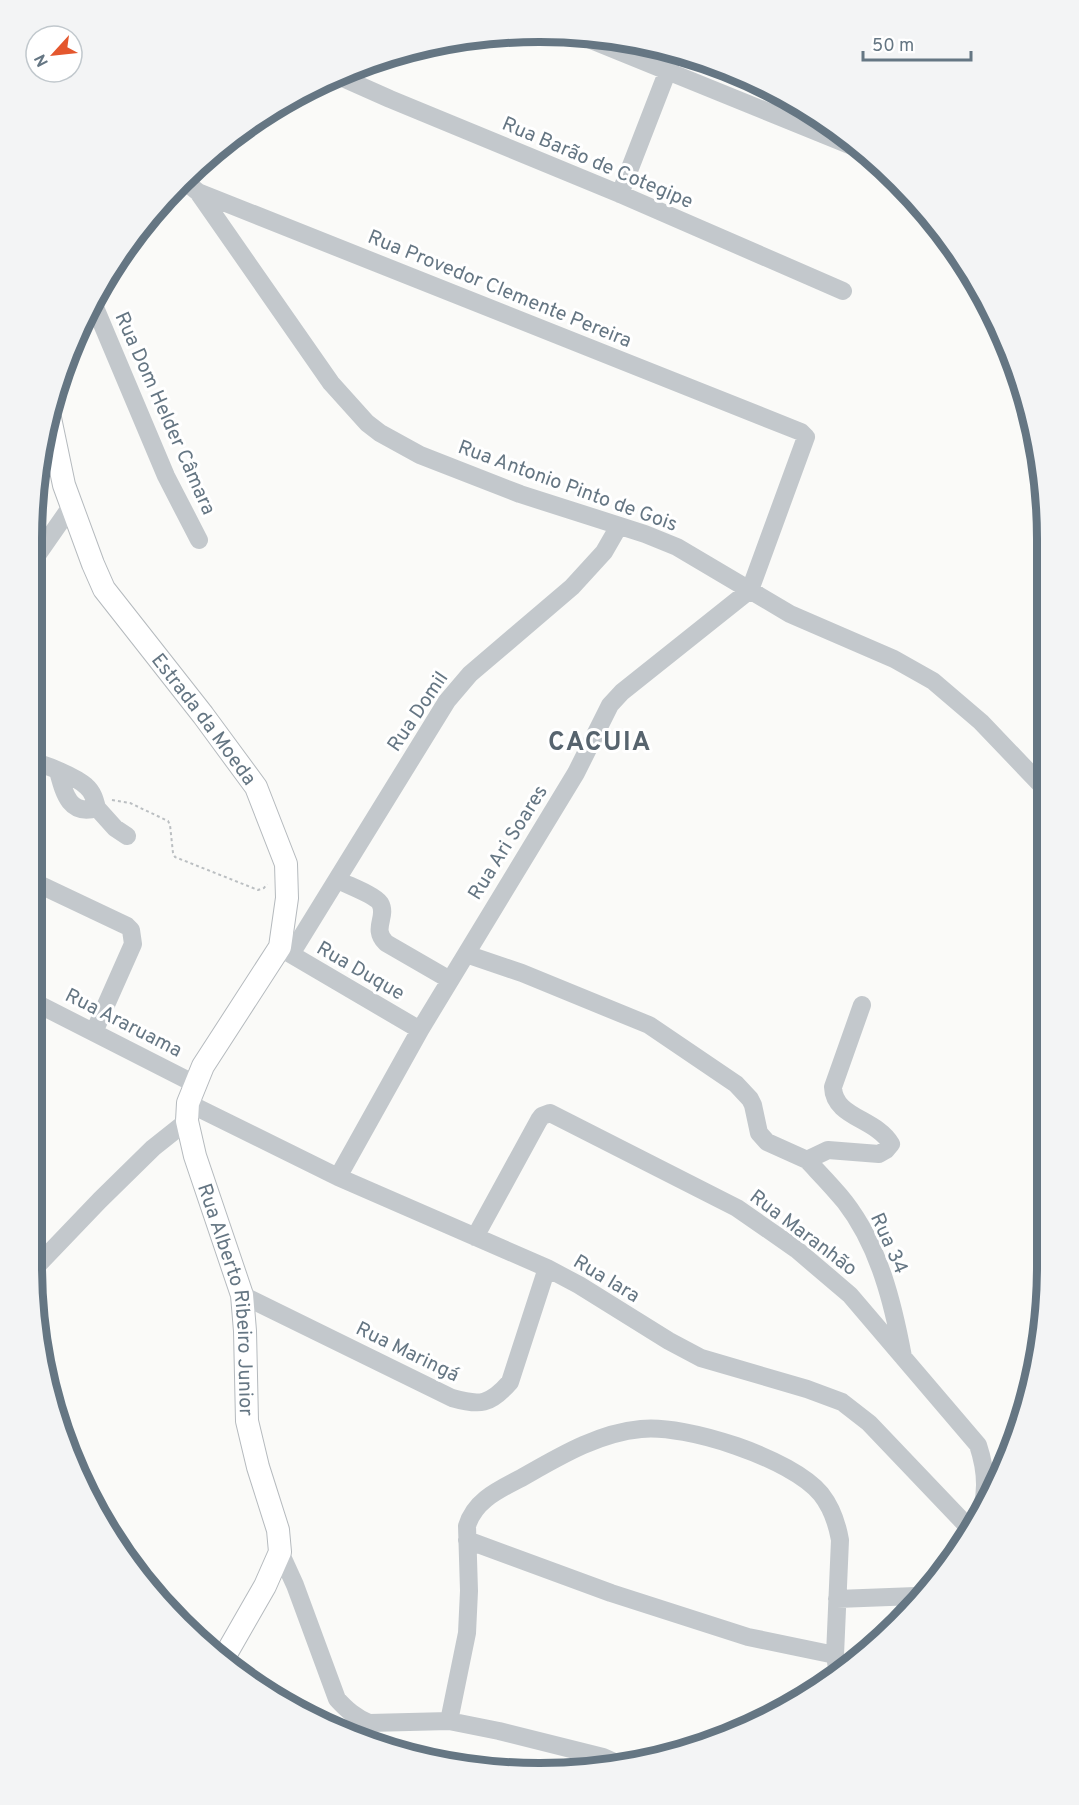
<svg xmlns="http://www.w3.org/2000/svg" width="1079" height="1805" viewBox="0 0 1079 1805" font-family="Overpass,sans-serif">
	<style>
		.lines { fill: none; stroke-linecap: round; stroke-linejoin: round }
		.major-casing { stroke: #b5babe; stroke-width: 24 }
		.path { stroke: #bbbfc2; stroke-width: 2; stroke-dasharray: 3 3; stroke-linecap: butt }
		.minor { stroke: #c3c8cc; stroke-width: 18 }
		.major { stroke: #fff; stroke-width: 22 }
		.labels { text-anchor: middle; stroke-width: 6; stroke-linejoin: round; paint-order: stroke }
		.street-label { font-size: 20px; fill: #657683; stroke: #fff }
		.district-label { font-size: 26px; font-weight: bold; letter-spacing: 1.5px; fill: #57646e; stroke: #fff }
		.rim { fill: none; stroke: #657683; stroke-width: 8 }
	</style>
	<rect width="100%" height="100%" fill="#fafaf8"/>
	<g class="lines">
		<defs>
			<g id="major">
				<path id="s1" d="M50 418 64 485 93 564 104 589 203 715 256 787 286 864 287 898 280 947 203 1066 188 1103 187 1121 195 1156 242 1295 245 1331 247 1421 258 1467 278 1530 280 1552 265 1586 222 1661"/>
			</g>
		</defs>
		<use href="#major" class="major-casing"/>
		<path class="path" d="M112 800 130 803 168 821 170 825 173 853 175 857 258 890 264 888 267 884"/>
		<path class="minor" d="M581 36 859 149
			M336 75 390 99 620 194 843 291
			M182 179 198 192 801 432 806 437 750 590 622 692 610 705 576 773 420 1030 338 1177
			M198 192 331 383 367 423 380 433 420 455 520 494 645 534 677 547 790 614 894 659 933 681 981 722 1046 790
			M620 194 675 52
			M94 305 166 476 199 540
			M33 561 72 505
			M32 762C46 764 76 777 86 786 93 792 95 800 97 808
			M58 771C64 793 69 816 97 808L115 828 127 836
			M338 880C347 885 375 895 380 903 388 917 371 928 386 943L450 980
			M32 881 127 926 131 930 133 944 94 1032
			M282 949 420 1030
			M291 954 447 701 470 674 572 587 604 552 619 526
			M466 954 522 973 649 1025 736 1084 750 1099 753 1105 759 1133 767 1142 807 1160 828 1150 879 1154 886 1150 891 1144C876 1118 834 1118 833 1087L862 1005
			M32 1001 195 1084
			M188 1103 338 1177 547 1268 579 1285 669 1341 701 1358 807 1389 842 1402 869 1423 971 1530
			M807 1160C820 1174 833 1187 845 1202 879 1246 893 1303 903 1357
			M475 1237 539 1120 542 1116 550 1113 737 1208 796 1249 850 1295 978 1445C985 1466 988 1486 982 1508
			M32 1271 100 1200 153 1148 187 1121
			M242 1295 452 1398C480 1406 490 1405 510 1382L547 1268
			M467 1540 611 1593 748 1637 835 1655
			M280 1552 295 1585 337 1699C347 1710 355 1717 369 1723L368 1742
			M837 1599 916 1596
			M449 1721 467 1633 469 1591 467 1526C475 1499 501 1489 523 1477 560 1456 598 1433 641 1429 686 1424 791 1458 821 1494 832 1508 837 1523 840 1540L835 1655 838 1675
			M369 1723 449 1721 499 1731 603 1757 612 1761"/>
		<use href="#major" class="major"/>
	</g>
	<g class="labels">
		<g class="street-label">
			<text transform="translate(598 162) rotate(23)" y="7">Rua Barão de Cotegipe</text>
			<text transform="translate(500 288) rotate(22)" y="7">Rua Provedor Clemente Pereira</text>
			<text transform="translate(166 413) rotate(66)" y="7">Rua Dom Helder Câmara</text>
			<text transform="translate(568 485) rotate(20)" y="7">Rua Antonio Pinto de Gois</text>
			<text transform="translate(417 711) rotate(-56)" y="7">Rua Domil</text>
			<text dy="7" stroke="none"><textPath href="#s1" startOffset="344">Estrada da Moeda</textPath></text>
			<text transform="translate(507 842) rotate(-58)" y="7">Rua Ari Soares</text>
			<text transform="translate(361 970) rotate(30)" y="7">Rua Duque</text>
			<text transform="translate(124 1022) rotate(27)" y="7">Rua Araruama</text>
			<text transform="translate(804 1232) rotate(37)" y="7">Rua Maranhão</text>
			<text transform="translate(890 1243) rotate(66)" y="7">Rua 34</text>
			<text transform="translate(607 1278) rotate(31)" y="7">Rua Iara</text>
			<text dy="7" stroke="none"><textPath href="#s1" startOffset="980">Rua Alberto Ribeiro Junior</textPath></text>
			<text transform="translate(408 1351) rotate(26)" y="7">Rua Maringá</text>
		</g>
		<g class="district-label">
			<text x="600" y="750">CACUIA</text>
		</g>
	</g>
	<path d="M0 0H1079V1805H0ZM539 42H540A497 497 0 0 1 1037 539V1266A497 497 0 0 1 540 1763H539A497 497 0 0 1 42 1266V539A497 497 0 0 1 539 42Z" fill="#f3f4f5" fill-rule="evenodd"/>
	<path class="rim" d="M539 42H540A497 497 0 0 1 1037 539V1266A497 497 0 0 1 540 1763H539A497 497 0 0 1 42 1266V539A497 497 0 0 1 539 42Z"/>
	<g transform="translate(54 54) rotate(243)"><circle r="28" fill="#ffffff" stroke="#c1c8cd" stroke-width="1.5"/>
	<path d="M0-4.5L10 22L0 15L-10 22Z" fill="#e4572e"/>
	<text y="-9" font-size="16" font-weight="bold" text-anchor="middle" fill="#657683">N</text>
	</g>
	<path d="M863 51v9h108v-9" fill="none" stroke="#657683" stroke-width="3"/>
	<text x="872" y="51" font-size="18" fill="#657683" stroke="#ffffff" stroke-width="4.5" paint-order="stroke">50 m</text>
</svg>
